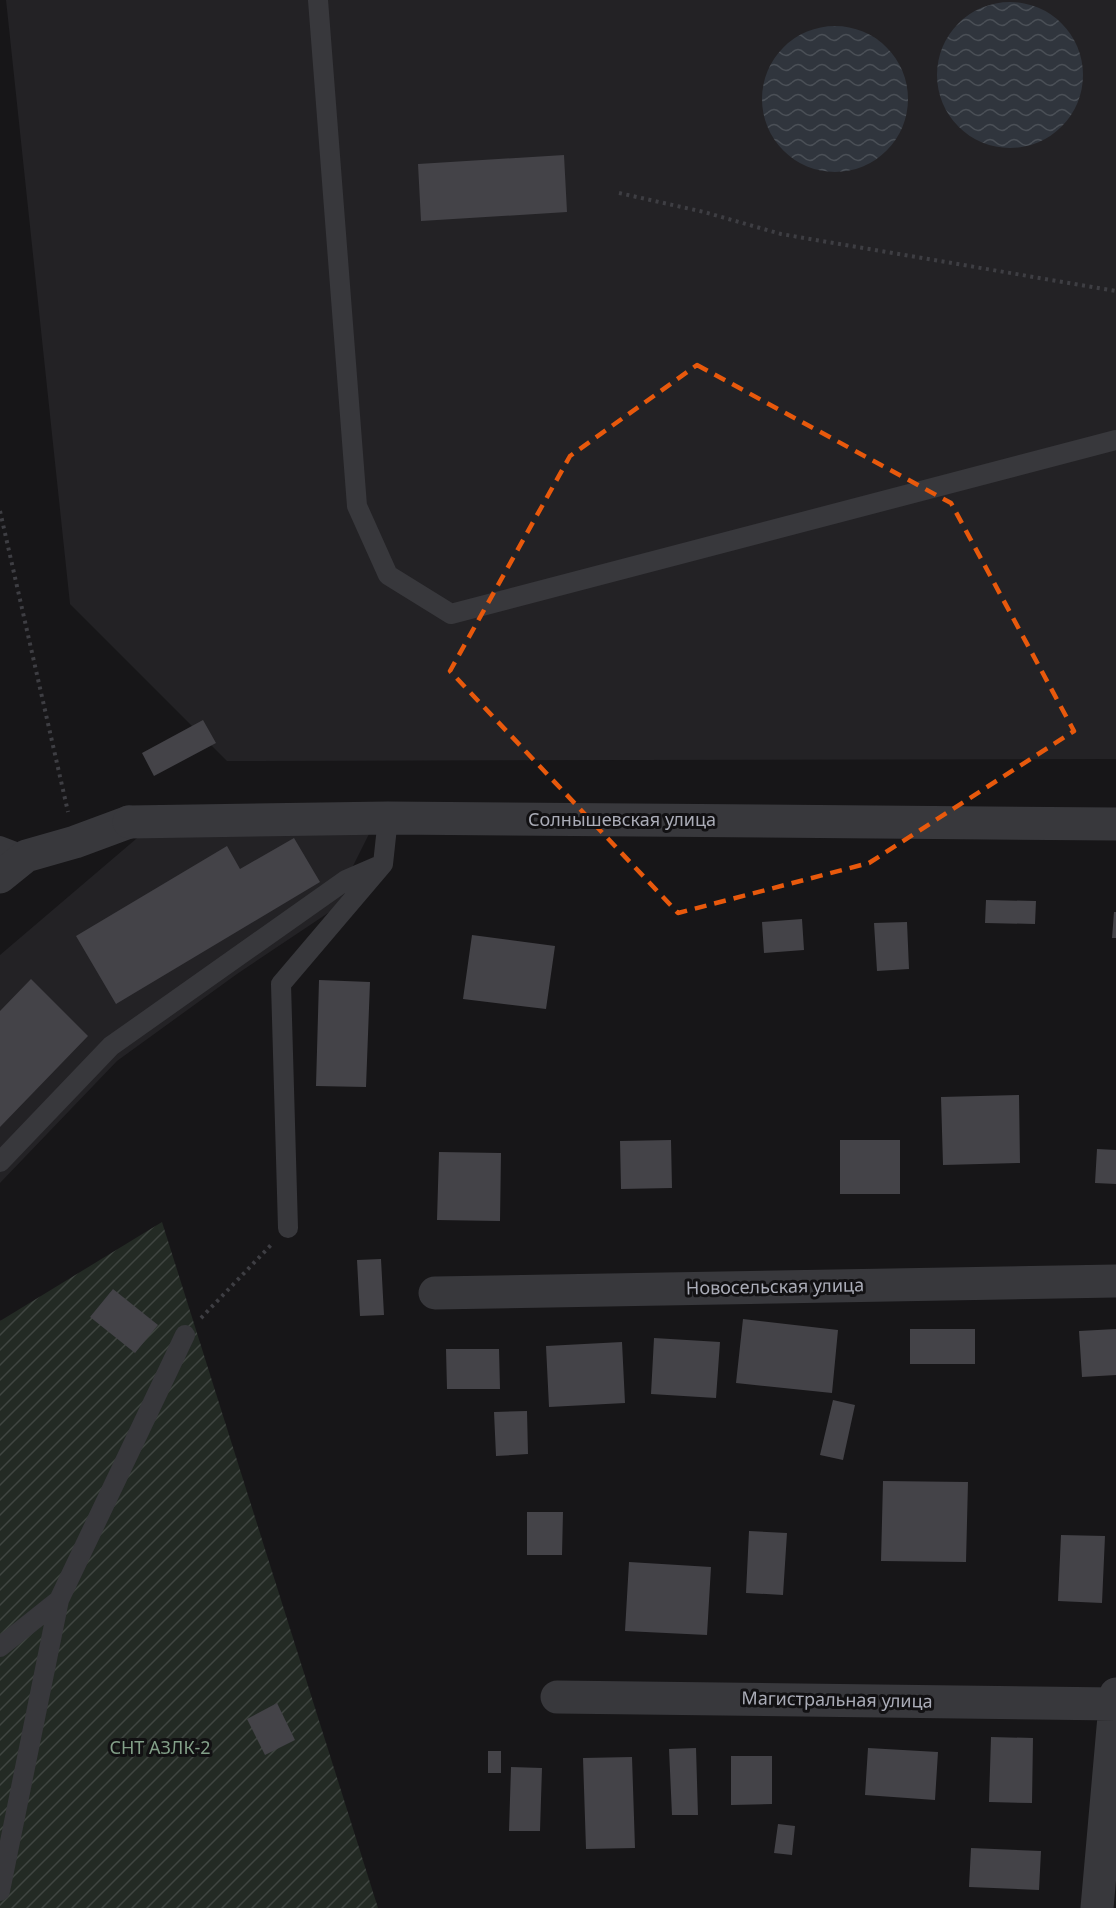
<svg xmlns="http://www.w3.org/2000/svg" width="1116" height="1908" viewBox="0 0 1116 1908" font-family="'Noto Sans',sans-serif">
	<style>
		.built { fill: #232225 }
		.garden { fill: url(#garden-furrows) }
		.water { fill: url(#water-waves) }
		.building { fill: #444348 }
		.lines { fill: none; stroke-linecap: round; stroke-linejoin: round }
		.path { stroke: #3e3e43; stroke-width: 4; stroke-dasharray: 3 4.5; stroke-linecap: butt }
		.service { stroke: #38383c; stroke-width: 20 }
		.minor { stroke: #38383c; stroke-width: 33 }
		.tertiary { stroke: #38383c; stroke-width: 33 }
		.marked { fill: none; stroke: #e8590c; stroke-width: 4.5; stroke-dasharray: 12 8; stroke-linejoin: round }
		.labels { text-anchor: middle; stroke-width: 6; stroke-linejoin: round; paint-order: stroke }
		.street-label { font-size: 18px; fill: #aaacb7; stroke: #121113 }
		.park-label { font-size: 18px; fill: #83a089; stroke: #121113 }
	</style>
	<defs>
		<pattern id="garden-furrows" width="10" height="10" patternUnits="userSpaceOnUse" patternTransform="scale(1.5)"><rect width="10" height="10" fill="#232a24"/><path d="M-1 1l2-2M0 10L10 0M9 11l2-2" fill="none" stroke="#404642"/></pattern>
		<pattern id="water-waves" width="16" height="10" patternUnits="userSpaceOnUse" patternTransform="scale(1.5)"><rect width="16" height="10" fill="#30353d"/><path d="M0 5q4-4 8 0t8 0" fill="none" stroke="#4b5057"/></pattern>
	</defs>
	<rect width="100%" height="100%" fill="#171618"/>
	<path class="built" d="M6 0H1116V759L227 761 70 604Z
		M143 833 369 834 346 880 349 899 237 974 117 1061 0 1183V955Z"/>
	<path class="garden" d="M162 1222 378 1908H0V1321Z"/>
	<path class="water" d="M937 75a73 73 0 1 1 146 0a73 73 0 1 1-146 0Z
		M762 99a73 73 0 1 1 146 0a73 73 0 1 1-146 0Z"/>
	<path class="building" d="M564 155 567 212 421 221 418 164Z
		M203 720 216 743 154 776 142 753Z
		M294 838 320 882 116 1004 76 936 227 846 240 869Z
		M986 900 1036 901 1035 924 985 923Z
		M1114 912H1116V938H1112Z
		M802 919 804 950 764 953 762 922Z
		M907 922 909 969 877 971 874 923Z
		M472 935 555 946 546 1009 463 999Z
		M31 979 88 1036 0 1127V1011Z
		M319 980 370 982 366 1087 316 1086Z
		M1019 1095 1020 1163 943 1165 941 1097Z
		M671 1140 672 1188 621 1189 620 1141Z
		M840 1140H900V1194H840Z
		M1097 1149 1116 1150V1184L1095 1183Z
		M439 1152 501 1153 500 1221 437 1220Z
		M381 1259 384 1315 360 1316 357 1260Z
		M113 1289 158 1325 135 1353 90 1317Z
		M743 1319 838 1330 832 1393 736 1383Z
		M910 1329H975V1364H910Z
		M1116 1329V1375L1082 1377 1079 1331Z
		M654 1338 720 1342 716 1398 651 1394Z
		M622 1342 625 1403 549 1407 546 1346Z
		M446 1349H499L500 1389H447Z
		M833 1400 855 1405 843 1460 820 1455Z
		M527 1411 528 1454 496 1456 494 1412Z
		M883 1481 968 1482 966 1562 881 1561Z
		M527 1512H563L562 1555H527Z
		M749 1531 787 1533 783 1595 746 1593Z
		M1061 1535 1105 1536 1102 1603 1058 1601Z
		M629 1562 711 1567 707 1635 625 1631Z
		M277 1703 295 1740 265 1755 247 1719Z
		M991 1737 1033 1738 1032 1803 989 1802Z
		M696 1748 698 1815H672L669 1749Z
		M868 1748 938 1752 935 1800 865 1795Z
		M488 1751H501V1773H488Z
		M731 1756H772V1804L731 1805Z
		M632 1757 635 1848 586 1849 583 1758Z
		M511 1767 542 1768 540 1831H509Z
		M778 1824 795 1826 792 1855 774 1853Z
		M971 1848 1041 1851 1039 1890 969 1887Z"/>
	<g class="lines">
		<path class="path" d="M619 193 704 212 781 234 1116 291
			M0 511 68 812
			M201 1318 271 1245"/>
		<path class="service" d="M318 0 357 506 388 575 451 614 1116 440
			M0 846 26 856
			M0 1162 111 1046 346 880 383 864
			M288 1228 281 984 383 864 388 818
			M59 1600 185 1335
			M0 1647 59 1600 0 1891"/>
		<path class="minor" d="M0 877 26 856 75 842 129 822
			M435 1293 1116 1281
			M557 1697 1116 1704
			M1097 1908 1116 1694"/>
		<path class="tertiary" d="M129 822 388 818 1116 824"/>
	</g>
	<path class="marked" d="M697 365 951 503 1074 731 869 863 678 913 450 671 570 456Z"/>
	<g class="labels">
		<g class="street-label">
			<text x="622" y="826">Солнышевская улица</text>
			<text transform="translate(775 1287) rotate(-1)" y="6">Новосельская улица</text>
			<text transform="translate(837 1700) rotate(1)" y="6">Магистральная улица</text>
		</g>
		<g class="park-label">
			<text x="160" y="1754">СНТ АЗЛК-2</text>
		</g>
	</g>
</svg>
